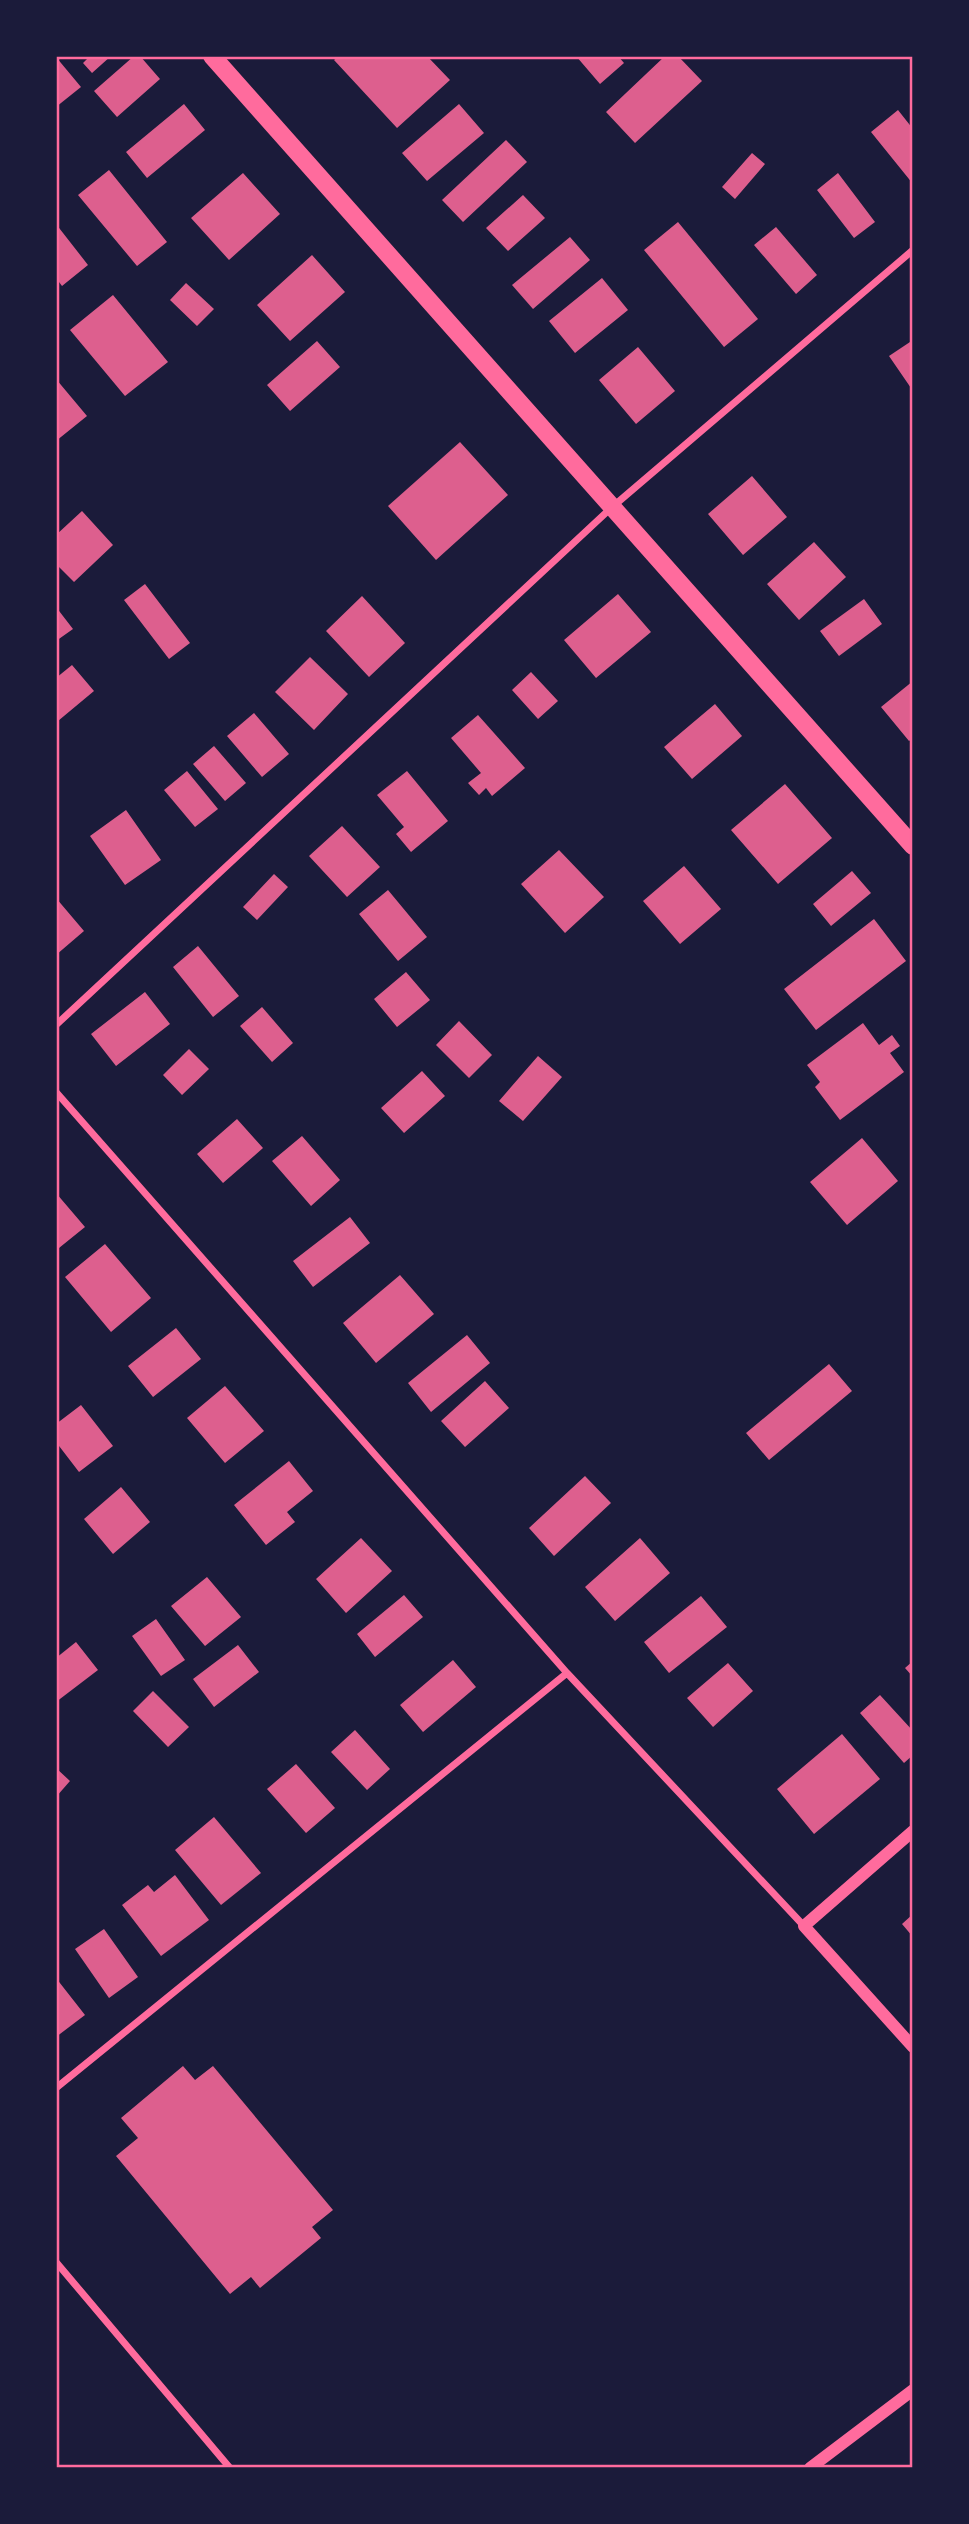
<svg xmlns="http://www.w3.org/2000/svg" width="969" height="2524" viewBox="0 0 969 2524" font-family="Helvetica,sans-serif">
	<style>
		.building { fill: #dd5f8e }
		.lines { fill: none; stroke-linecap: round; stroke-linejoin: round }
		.minor { stroke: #ff6b9d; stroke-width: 7 }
		.tertiary { stroke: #ff6b9d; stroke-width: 12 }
		.primary { stroke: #ff6b9d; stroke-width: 18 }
		.neatline { fill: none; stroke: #ff6b9d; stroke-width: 2.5 }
	</style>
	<rect width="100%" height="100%" fill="#1b1b3a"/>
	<path class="building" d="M90 56H111L92 73 83 63Z
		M134 56H140L160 79 117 117 94 91Z
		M339 56H427L450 80 397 128 334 60Z
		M576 56H618L624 63 600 84Z
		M665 56H678L702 81 635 143 606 112Z
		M56 57 81 87 56 107Z
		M184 104 205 130 147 178 126 152Z
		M459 104 484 133 427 181 402 153Z
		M898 110 913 129V184L871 132Z
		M506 140 527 162 463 222 442 200Z
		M752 153 765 164 735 199 722 187Z
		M109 170 167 242 137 266 78 195Z
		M243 173 280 214 229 260 191 218Z
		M838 173 875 222 854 238 817 190Z
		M523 195 545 218 508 251 486 228Z
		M678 222 758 319 724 347 644 250Z
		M56 224 88 265 62 286 56 278Z
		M776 227 817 275 796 294 754 245Z
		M570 237 590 260 533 309 512 285Z
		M312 255 345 292 290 341 257 305Z
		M602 278 628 310 575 353 549 321Z
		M186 283 214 309 197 326 170 300Z
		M113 295 168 362 125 396 70 330Z
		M913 340V391L889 356Z
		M317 341 340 367 290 411 267 385Z
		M638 347 675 391 636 424 599 380Z
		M56 379 87 416 56 441Z
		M460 442 508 495 436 560 388 506Z
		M752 476 787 517 743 555 708 514Z
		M82 511 113 545 74 582 56 564V535Z
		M814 542 846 577 799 620 767 584Z
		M145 584 190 643 169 659 124 600Z
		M618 594 651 632 596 678 564 640Z
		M362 596 405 643 369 677 326 631Z
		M864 599 882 624 839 656 820 631Z
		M56 607 73 629 56 641Z
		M310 657 348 694 314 730 275 692Z
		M72 665 94 691 58 721 56 678Z
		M531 672 558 701 538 719 512 690Z
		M913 681V738L909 741 881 707Z
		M715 704 742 736 692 779 664 747Z
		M254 713 289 754 262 777 227 736Z
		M478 715 525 768 492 796 486 788 479 795 468 783 481 773 451 738Z
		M214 746 246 783 225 801 193 764Z
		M187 771 218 809 195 827 164 790Z
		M407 771 448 821 411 852 396 834 404 827 377 795Z
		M785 784 832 838 778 884 731 830Z
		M126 810 161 860 125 885 90 836Z
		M342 826 380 867 347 897 309 856Z
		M559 850 604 897 565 933 521 884Z
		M684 866 721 909 680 944 643 901Z
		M852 871 871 893 831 926 813 904Z
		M274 874 288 887 257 920 243 907Z
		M388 890 427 937 398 961 359 914Z
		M56 898 84 931 56 955Z
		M874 919 906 961 816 1030 784 989Z
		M198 946 239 996 213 1017 173 967Z
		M406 972 430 1000 397 1027 374 999Z
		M145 992 170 1024 116 1066 91 1034Z
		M262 1007 293 1043 272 1062 240 1026Z
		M459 1021 492 1055 469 1078 436 1045Z
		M863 1023 879 1045 892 1035 900 1046 890 1053 904 1072 840 1120 815 1087 820 1082 807 1065Z
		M189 1049 209 1069 182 1095 163 1075Z
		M538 1056 562 1077 523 1121 499 1101Z
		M422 1071 445 1096 404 1133 381 1108Z
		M237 1119 263 1148 223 1183 197 1154Z
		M302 1136 340 1180 311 1206 272 1161Z
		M862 1138 898 1181 847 1225 810 1182Z
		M56 1193 85 1227 59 1248 56 1244Z
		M350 1217 370 1243 313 1287 293 1261Z
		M105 1244 151 1298 111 1332 65 1277Z
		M400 1275 434 1314 376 1363 343 1323Z
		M176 1328 201 1359 153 1397 128 1366Z
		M467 1335 490 1363 431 1412 408 1383Z
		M829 1364 852 1391 769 1460 746 1433Z
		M485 1381 509 1408 465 1447 441 1421Z
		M225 1386 264 1431 225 1463 187 1418Z
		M81 1405 113 1446 79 1472 56 1442V1424Z
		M289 1461 313 1491 287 1512 295 1522 266 1545 234 1505Z
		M585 1476 611 1503 554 1556 529 1528Z
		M121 1487 150 1522 113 1554 84 1519Z
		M361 1538 392 1571 346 1613 316 1579Z
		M640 1538 670 1573 615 1621 585 1587Z
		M207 1577 241 1617 205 1646 171 1606Z
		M404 1595 423 1617 375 1657 357 1634Z
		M701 1596 727 1627 669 1673 644 1642Z
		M156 1619 185 1660 161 1676 132 1636Z
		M76 1642 98 1670 56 1702V1658Z
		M238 1645 259 1672 214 1707 193 1679Z
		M453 1660 476 1687 423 1732 400 1705Z
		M913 1661V1677L905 1668Z
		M728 1663 753 1691 713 1727 687 1698Z
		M153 1691 189 1727 168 1747 133 1711Z
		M880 1695 913 1731V1755L904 1763 860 1713Z
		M355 1730 390 1769 367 1790 331 1752Z
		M842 1734 880 1779 814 1834 777 1789Z
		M296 1764 335 1808 306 1833 267 1789Z
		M56 1768 70 1781 56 1797Z
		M214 1817 261 1873 221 1905 175 1850Z
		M175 1875 209 1920 161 1956 122 1905 148 1885 154 1892Z
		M913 1914V1937L902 1924Z
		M104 1929 138 1977 109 1998 75 1949Z
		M56 1978 85 2015 56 2037Z
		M183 2066 195 2080 213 2066 333 2210 312 2227 321 2238 260 2288 251 2277 230 2294 116 2156 138 2138 121 2118Z"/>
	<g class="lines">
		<path class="minor" d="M56 1025 610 509 913 250
			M56 1092 567 1673 804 1926
			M56 2088 567 1673
			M56 2262 230 2468"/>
		<path class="tertiary" d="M913 1831 804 1926 913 2047
			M810 2468 913 2390"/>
		<path class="primary" d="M212 56 913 846"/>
	</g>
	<rect width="969" height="2524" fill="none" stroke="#1b1b3a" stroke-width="116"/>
	<rect x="58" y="58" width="853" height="2408" class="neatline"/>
</svg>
